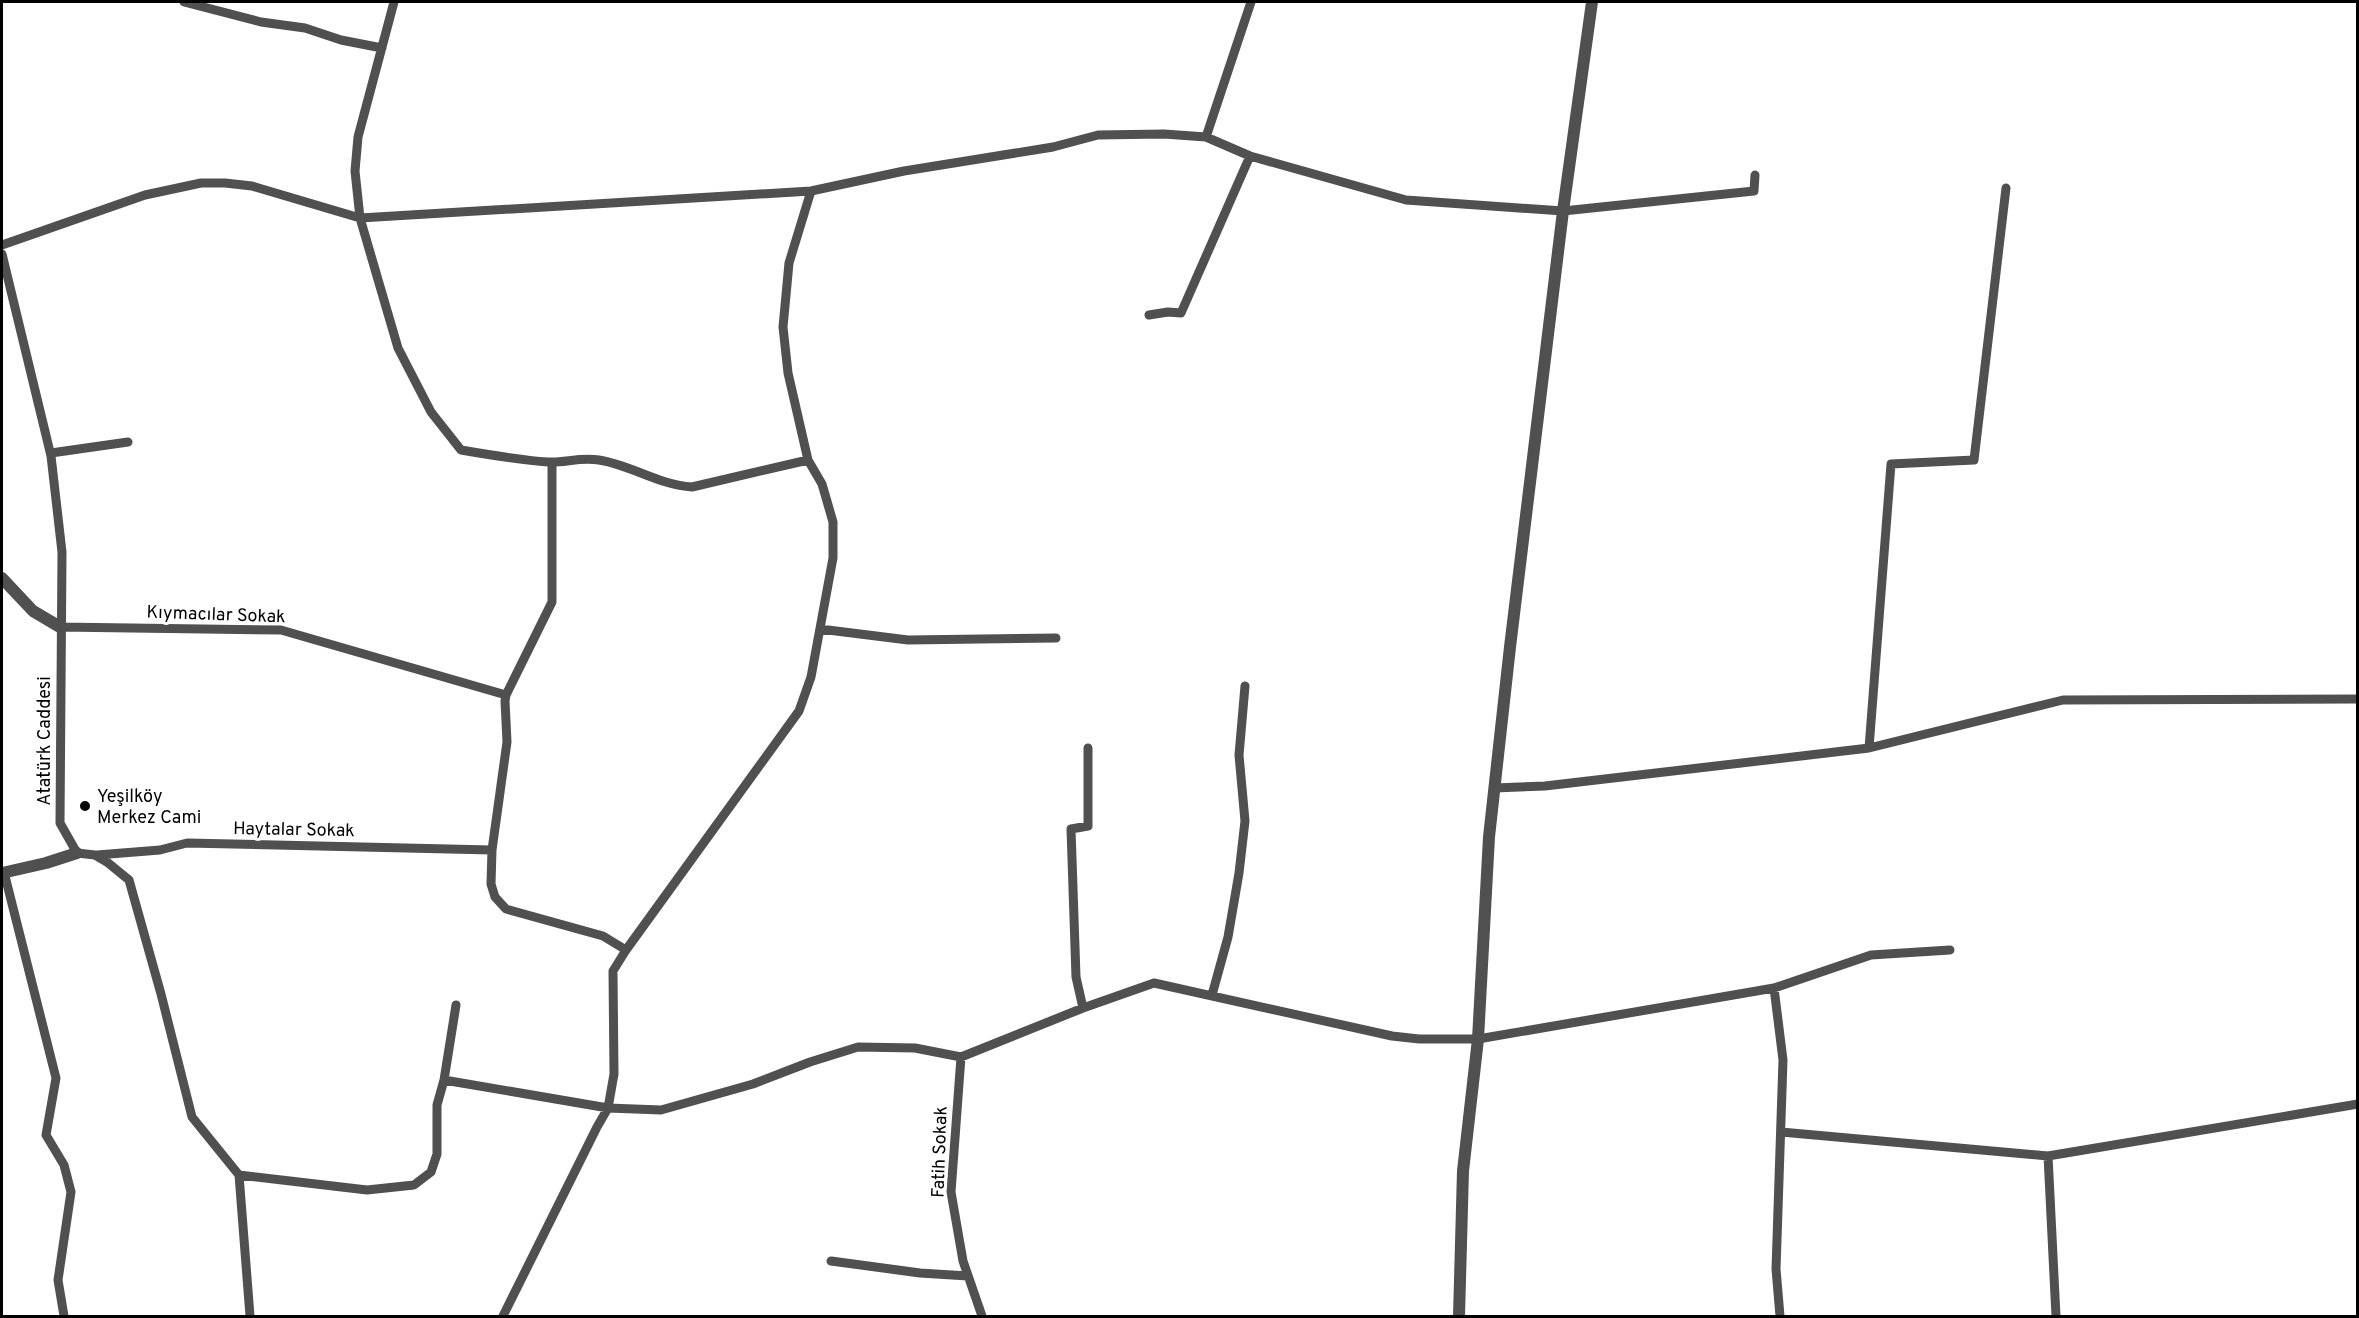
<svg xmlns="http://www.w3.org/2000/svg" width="2359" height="1318" viewBox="0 0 2359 1318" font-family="Overpass,sans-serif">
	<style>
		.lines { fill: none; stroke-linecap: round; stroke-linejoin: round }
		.minor { stroke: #505050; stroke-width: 9 }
		.tertiary { stroke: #505050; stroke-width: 12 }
		.poi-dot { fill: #000; stroke: #fff; stroke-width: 2 }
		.labels { text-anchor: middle; stroke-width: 6; stroke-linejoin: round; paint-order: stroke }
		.street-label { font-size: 18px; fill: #000; stroke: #fff }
		.poi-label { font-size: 18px; fill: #000; stroke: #fff; text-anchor: start }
	</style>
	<rect width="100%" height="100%" fill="#fff"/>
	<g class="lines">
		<path class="minor" d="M184 2 261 22 305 28 341 40 382 48
			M394 2 358 137 355 171 360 218 398 348 431 412 461 450C490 455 519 460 548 462 565 463 579 457 599 460 631 465 659 485 692 487L808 460
			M1206 137 1251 2
			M2 245 145 195 201 183H225L252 186 360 218 811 191 904 171 1053 147 1098 135 1164 134 1206 137 1250 156 1406 200 1563 211 1754 191 1755 175
			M2 254 51 456 62 552 60 823 77 853 95 855 107 862 129 880 161 994 192 1117 239 1175 250 1316
			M1149 315 1168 312 1181 313 1250 156
			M51 453 128 442
			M552 462V602L506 695 505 701 507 742 492 850 491 884 495 897 506 909 603 936 626 950
			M60 627 281 630 506 695
			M820 629 908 640 1056 638
			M1869 748 1891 464 1974 460 2006 188
			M1494 788 1545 786 1869 748 2063 700 2358 699
			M97 855 160 850 187 843 492 850
			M4 872 56 1078 46 1135 64 1165 71 1192 58 1280 64 1316
			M1774 988 1783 1060 1776 1269 1780 1316
			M1212 995 1228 937 1239 873 1245 821 1239 755 1245 686
			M1083 1008 1076 977 1071 829 1088 826V748
			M961 1057 951 1192 963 1261 982 1316
			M444 1080 456 1005
			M1781 1132 2048 1156 2358 1104
			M2048 1156 2056 1316
			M239 1175 367 1190 414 1185 431 1172 437 1154V1105L444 1080 608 1108 661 1110 753 1084 810 1062 858 1047 915 1048 961 1057 1083 1008 1154 983 1392 1036 1419 1039H1478L1774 988 1871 955 1950 950
			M831 1261 920 1273 968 1276
			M503 1316 597 1127 608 1108 614 1074 613 971 626 950 799 711 811 677 833 558V522L822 484 808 460 788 373 783 327 789 263 811 191"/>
		<path class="tertiary" d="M2 578 33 611 60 627
			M2 873 46 863 77 853
			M1459 1316 1463 1171 1478 1039 1489 837 1510 647 1563 211 1592 2"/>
	</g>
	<circle class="poi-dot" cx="85" cy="806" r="6"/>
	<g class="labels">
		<g class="street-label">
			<text transform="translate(216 614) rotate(2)" y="6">Kıymacılar Sokak</text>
			<text transform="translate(44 741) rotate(-90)" y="6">Atatürk Caddesi</text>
			<text transform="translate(294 829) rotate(1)" y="6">Haytalar Sokak</text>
			<text transform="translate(939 1152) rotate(-88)" y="6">Fatih Sokak</text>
		</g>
		<g class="poi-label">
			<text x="97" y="802">Yeşilköy<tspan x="97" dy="21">Merkez Cami</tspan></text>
		</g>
	</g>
	<rect width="2359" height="1318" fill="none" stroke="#000000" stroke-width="6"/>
</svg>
